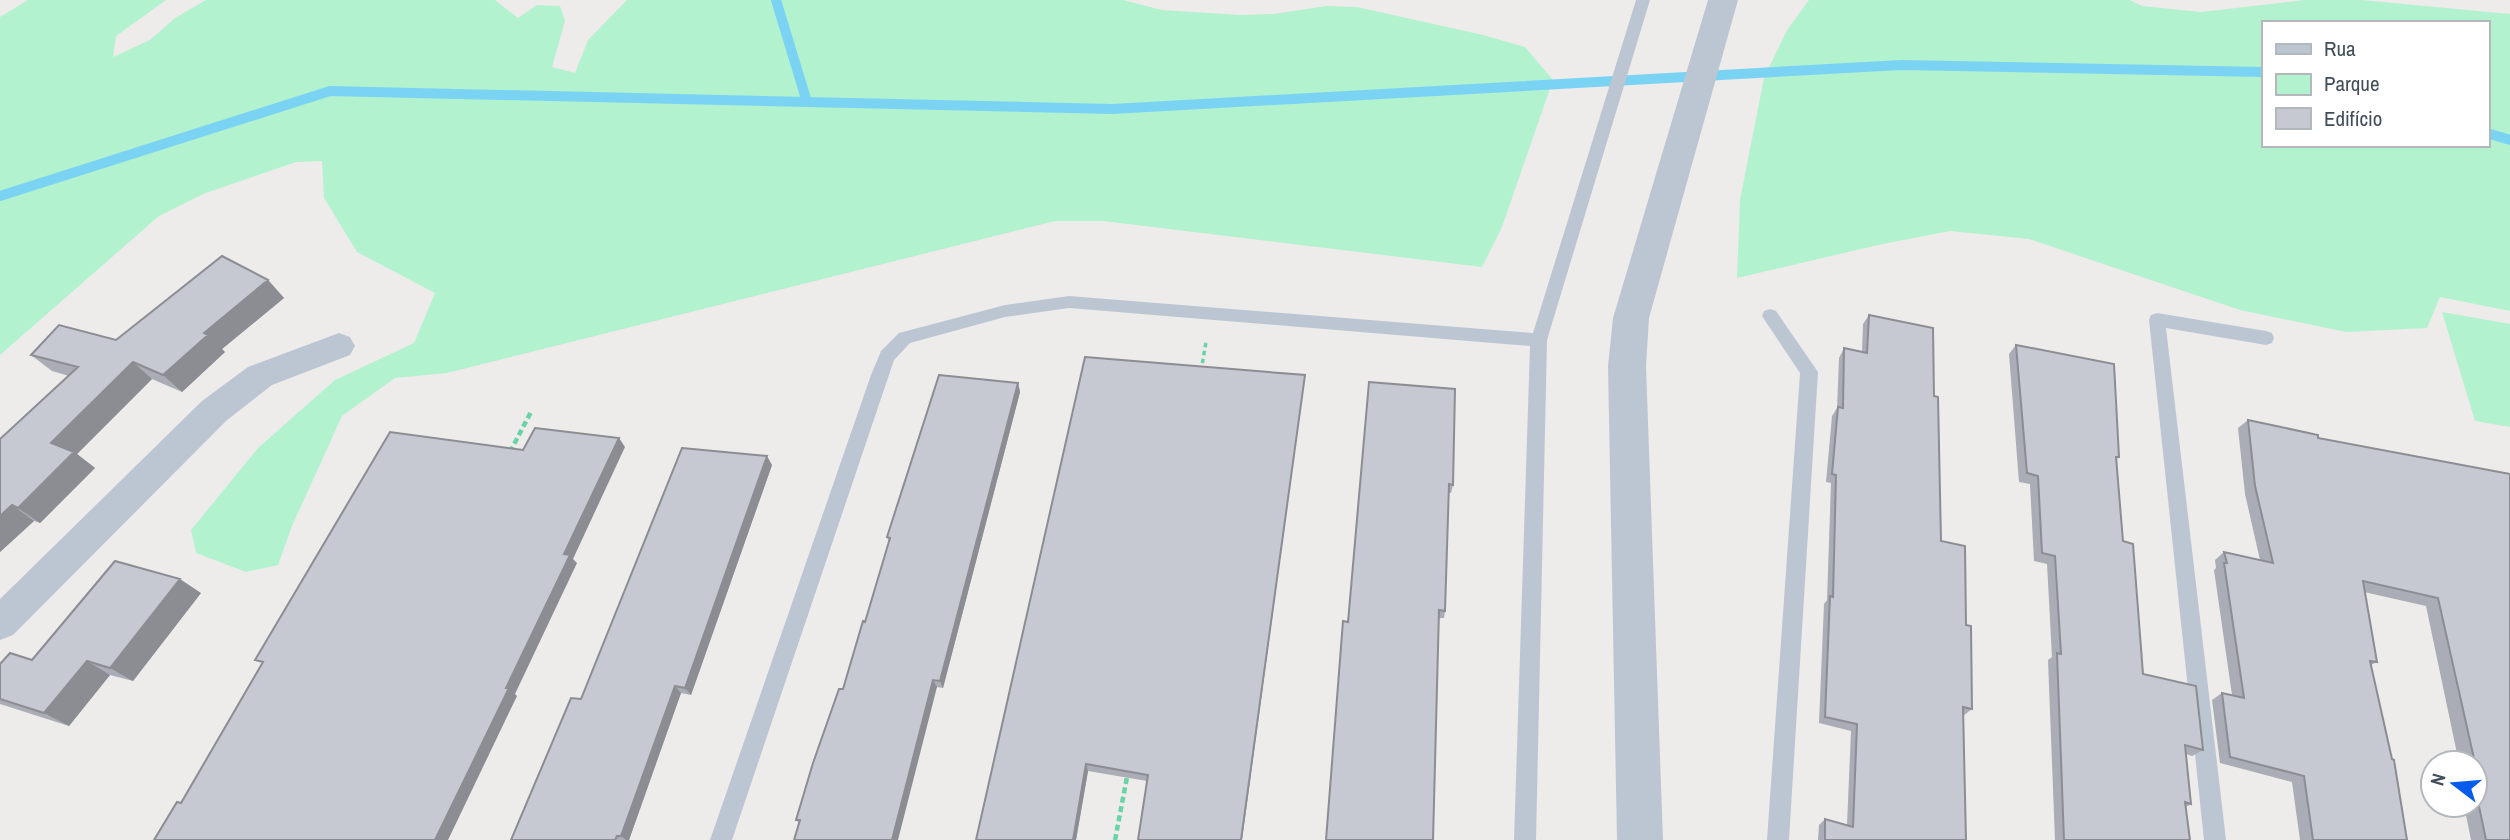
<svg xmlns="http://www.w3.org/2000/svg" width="2510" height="840" viewBox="0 0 2510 840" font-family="'Archivo Narrow',sans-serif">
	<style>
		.green { fill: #b3f2cf; fill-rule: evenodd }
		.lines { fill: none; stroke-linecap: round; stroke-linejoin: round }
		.stream { stroke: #7bd3f4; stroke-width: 10 }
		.path-far1 { stroke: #68d3a5; stroke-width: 3.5; stroke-dasharray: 4.5 3.5; stroke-linecap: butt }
		.path { stroke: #68d3a5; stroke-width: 4.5; stroke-dasharray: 6 3.5; stroke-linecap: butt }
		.service { fill: #bcc6d3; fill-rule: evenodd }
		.minor { fill: #bcc6d3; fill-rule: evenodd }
		.tertiary { fill: #bcc6d3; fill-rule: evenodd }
		.wall { fill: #aaadb5 }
		.shaded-wall { fill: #8b8d93 }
		.building { fill: #c6c9d2; stroke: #8b8d93; stroke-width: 2 }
	</style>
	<rect width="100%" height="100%" fill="#eeebeb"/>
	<path class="green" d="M28 0H166L116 36 113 57 150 40 175 18 206 0H495L518 18 537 5 560 6 565 21 552 67 575 73 588 40 627 0H1123L1162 10 1240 15 1274 14 1326 6 1357 7 1483 35 1525 47 1553 80 1502 227 1482 267 1103 221H1055L447 373 395 378 342 416 292 526 278 565 246 572 196 553 191 530 258 448 335 380 414 343 435 293 357 252 324 198 322 161 296 162 203 194 159 216 0 355V17Z
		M1809 0H2130L2142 6 2201 12 2305 0H2361L2510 14V311L2440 297 2427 328 2346 332 2240 310 2029 239 1950 231 1878 245 1737 278 1740 200 1764 78 1787 30ZM2263 23H2487V145H2263Z
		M2442 312 2510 324V427L2475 421Z"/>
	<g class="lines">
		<path class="stream" d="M776 0 807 102
			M2487 133 2510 140
			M0 196 330 91 1112 109 1901 65 2263 72"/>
		<path class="path-far1" d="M1201 371 1206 342"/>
		<path class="path" d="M510 452 532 410
			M1115 840 1128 772"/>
		<path class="service" d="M1636 0H1650L1547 340 1536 840H1514L1530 346 1069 308 1005 317 910 343 894 360 732 840H710L871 375 881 351 899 333 1005 305 1069 296 1533 333Z
			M1770 309 1776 311 1818 372 1789 840H1767L1800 373 1762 316 1764 311Z
			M2157 313 2266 331 2272 333 2274 338 2272 343 2266 345 2166 328 2226 840H2204L2149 320 2151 315Z"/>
		<path class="minor" d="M339 333 350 337 355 346 350 355 272 385 226 421 13 635 0 640V599L202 401 248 367Z"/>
		<path class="tertiary" d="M1708 0H1738L1649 318 1646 366 1663 840H1617L1608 366 1613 318Z"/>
	</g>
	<path class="wall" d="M268 280 284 298 222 349 225 352 182 392 152 379 77 454 95 468 40 523 34 521 0 552V439L69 376 52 371 31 355 116 340Z
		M1869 315 1934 396 1941 541 1966 625 1972 709 1963 716 1966 840H1818L1819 825 1825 819 1847 825 1851 731 1819 723 1824 604 1827 600 1831 483 1826 482 1832 416 1837 408 1839 358 1844 348 1862 352 1863 324Z
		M2016 345 2119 457 2117 459 2123 541 2143 674 2203 750 2192 756 2186 754 2191 804 2186 807 2190 840H2055L2048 660 2052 657 2047 564 2034 561 2030 484 2019 482 2009 354Z
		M1018 383 1020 392 943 688 937 687 799 823 796 820 843 689 865 622 889 542 887 537Z
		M1304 384 1147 781 1088 771 1076 840H976Z
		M1455 389 1453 485 1451 493H1448L1445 611 1444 618 1348 622Z
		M2248 420 2318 438 2510 474V840H2471L2464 805H2475V763H2459L2426 606 2364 592 2377 662 2371 665 2407 840H2300L2292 782 2220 763 2212 700 2222 693 2232 695 2214 570 2216 568 2215 560 2224 552 2260 560 2245 494 2238 428Z
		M772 465 691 695 681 693 629 840H511Z
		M201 593 133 681 110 675 69 726 0 704V664L32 660Z"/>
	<path class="shaded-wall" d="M268 280 284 298 222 349 225 352 182 392 163 375 204 333Z
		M133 362 152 379 77 454 95 468 40 523 18 508 51 443Z
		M1305 375 1242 840H1241Z
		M1018 383 1020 392 943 688 940 681Z
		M619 438 625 447 573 559 577 563 515 694 517 696 448 840H435L506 688 564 554Z
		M767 456 772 465 691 695 685 688Z
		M12 505 34 521 0 552V516Z
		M180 579 201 593 133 681 110 668Z
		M87 661 110 675 69 726 44 713Z
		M933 680 937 687 898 840H892Z
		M675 686 681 693 629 840H626L621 836Z
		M1086 764 1088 771 1076 840H1073Z"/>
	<path class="building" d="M222 256 268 280 204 333 208 335 163 375 133 362 51 443 74 452 18 508 12 505 0 516V439L78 367 31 355 59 325 116 340Z
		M1869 315 1933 328 1934 396 1938 397 1941 541 1965 546 1966 625 1971 626 1972 709 1963 707 1966 840H1825V819L1853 827 1857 724 1825 717 1830 596 1833 597 1836 475 1832 474 1838 407 1843 408 1844 348 1867 353Z
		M2016 345 2114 364 2119 457H2116L2123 541 2133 544 2143 674 2196 686 2203 750 2185 745 2191 804 2185 802 2190 840H2064L2057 653 2061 654 2055 556 2042 553 2038 476 2027 473Z
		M1085 357 1305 375 1241 840H1138L1148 775 1086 764 1073 840H976Z
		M939 375 1018 383 940 681 933 680 892 840H794L800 820H796L813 763 839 689H843L863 621 865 622 890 538 887 537Z
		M1369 382 1455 389 1453 485 1449 484 1445 611 1439 610 1433 840H1326L1343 621 1348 622Z
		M2248 420 2318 435V438L2510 474V840H2486L2475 787V782H2478L2475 763 2438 598 2363 581 2377 662 2370 661 2392 759 2394 760 2407 840H2313L2304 776 2230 757 2222 693 2244 698 2224 563H2227L2224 552 2273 563 2255 486Z
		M535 428 619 438 564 554 570 555 506 688H509L435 840H154L177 802 181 803 263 662 255 660 390 432 523 450Z
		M682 448 767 456 685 688 675 686 621 836H617L615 840H511L571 698 581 699Z
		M115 561 180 579 110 668 87 661 44 713 0 699V664L10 653 32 660Z"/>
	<rect x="2262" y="21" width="228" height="126" fill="#ffffff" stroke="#b3b8bd" stroke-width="2"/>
	<rect x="2276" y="44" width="35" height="10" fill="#bcc6d3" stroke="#b3b8bd" stroke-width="2"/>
	<text x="2324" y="56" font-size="21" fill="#424d5a">Rua</text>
	<rect x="2276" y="74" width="35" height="21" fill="#b3f2cf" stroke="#b3b8bd" stroke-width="2"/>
	<text x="2324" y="91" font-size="21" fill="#424d5a">Parque</text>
	<rect x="2276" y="108" width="35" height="21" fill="#c6c9d2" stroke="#b3b8bd" stroke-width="2"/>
	<text x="2324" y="126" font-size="21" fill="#424d5a">Edifício</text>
	<g transform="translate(2454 784) rotate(286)"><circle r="33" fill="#ffffff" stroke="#b3b8bd" stroke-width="2"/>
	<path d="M0-5L12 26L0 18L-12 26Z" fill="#075cec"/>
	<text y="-10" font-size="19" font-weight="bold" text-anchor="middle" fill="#424d5a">N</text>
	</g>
</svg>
